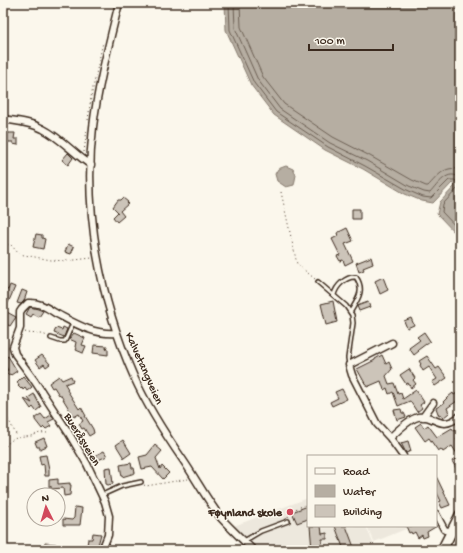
<svg xmlns="http://www.w3.org/2000/svg" width="463" height="553" viewBox="0 0 463 553" font-family="'Gochi Hand',sans-serif">
	<style>
		.built { fill: #ede8dd }
		.water { fill: #b6aea2; stroke: #85796d }
		.lines { fill: none; stroke-linecap: round; stroke-linejoin: round }
		.shore { stroke: #6c5f53; stroke-width: 1 }
		.building { fill: #ccc4b9; stroke: #3b2a1e }
		.lane-casing { stroke: #3b2a1e; stroke-width: 6 }
		.street-casing { stroke: #3b2a1e; stroke-width: 9 }
		.secondary-casing { stroke: #3b2a1e; stroke-width: 12 }
		.path { stroke: #3b2a1e; stroke-width: 1; stroke-dasharray: 1 3; stroke-linecap: butt }
		.lane { stroke: #fbf7ec; stroke-width: 3 }
		.street { stroke: #fbf7ec; stroke-width: 6 }
		.secondary { stroke: #fbf7ec; stroke-width: 9 }
		.poi-dot { fill: #d1495b; stroke: #fbf7ec; stroke-width: 1.5 }
		.labels { text-anchor: middle; stroke-width: 3; stroke-linejoin: round; paint-order: stroke }
		.street-label { font-size: 12px; fill: #3b2a1e; stroke: #fbf7ec }
		.poi-label { font-size: 12px; font-weight: bold; fill: #3b2a1e; stroke: #fbf7ec; text-anchor: end }
	</style>
	<rect width="100%" height="100%" fill="#fbf7ec"/>
	<filter id="ink" filterUnits="userSpaceOnUse"><feTurbulence type="fractalNoise" baseFrequency=".025" numOctaves="2"/><feDisplacementMap in="SourceGraphic" scale="8" xChannelSelector="R" yChannelSelector="G"/><feConvolveMatrix kernelMatrix="1 2 1 2 8 2 1 2 1" color-interpolation-filters="sRGB"/></filter>
	<g filter="url(#ink)">
		<path class="built" d="M308 498V526H366L373 543 371 550H259L234 526Z
			M367 526H413L374 542Z"/>
		<path class="water" d="M225 3H460V238L437 214 440 202 455 186 452 183 433 203 422 201 405 194 363 169 325 150 274 115 251 85 226 30Z
			M286 166 293 169 296 175 294 185 286 187 277 181 275 174 278 169Z"/>
		<g class="lines">
			<path class="shore" d="M229 3 230 30 254 83 276 112 328 147 365 166 407 190 423 197 431 198 449 180H455L458 184V188L443 204 442 212 460 231
				M234 3 235 28 258 80 280 109 330 143 367 161 409 186 424 192 430 193C438 184 448 168 460 178
				M240 3 241 27 263 77 284 104 333 137 370 156 412 180 426 186H428C437 177 445 164 460 170"/>
		</g>
		<path class="building" d="M6 133H15L14 139H18V145L13 144V142H6Z
			M68 153 73 158 68 165 62 160Z
			M123 198 128 202 127 203 128 204 120 211 124 216 117 222 113 217 118 212 113 207 118 200H121Z
			M352 209H360V219H352Z
			M347 228 353 241 345 244 353 261 345 265 343 260 340 261 337 256 340 255 332 239 338 236 337 233Z
			M36 234 42 235V238L45 239 43 249 33 247Z
			M68 244 74 247 71 254 65 252Z
			M371 257 373 264 363 268 364 270 359 272 356 263Z
			M383 277 388 290 380 294 375 281Z
			M10 285 15 287 8 303 3 301V292L5 289 8 290Z
			M22 290 27 292 24 301 21 304 17 303Z
			M333 301 337 322 326 325 321 304Z
			M368 302 370 307 359 311 357 306Z
			M30 307 38 309 43 311 39 317 33 314 31 317 26 314Z
			M5 311 16 317 10 326 4 323 6 319 3 318V314Z
			M411 318 414 325 407 328 404 321Z
			M63 327 67 329 64 337 54 333 56 328 62 330Z
			M424 332 430 341 418 350 419 351 414 355 409 348 420 340 417 337Z
			M74 333 85 338 82 345 86 346 83 353 76 350 77 348 75 347 76 342 69 339Z
			M94 345 107 346 106 349H108V355L93 353Z
			M42 355 50 364 46 367 44 364 40 367 35 360Z
			M382 355 386 364 389 362 392 369 386 376 389 384 394 383 398 394 401 393 403 399 416 390 424 402 420 405 422 408 417 412 410 401 398 406 393 392 389 394 387 388 384 390 381 381 367 387 357 369 375 360V359Z
			M8 356 17 371 11 375 10 374 8 375 5 371 8 370 3 363V360Z
			M427 356 436 369 439 367 447 378 435 386 432 382 437 379 429 367 423 371 420 365 421 364 419 361Z
			M409 369 415 378 413 380 416 384 411 388 408 383 406 384 400 375Z
			M23 376 32 387 27 391 25 388 23 390 22 388 21 389 18 386 19 385 17 382Z
			M59 376 62 380 71 376 73 381 65 384 68 389 67 390 79 409 81 407 86 416H85L93 429 94 433 89 436 84 428 82 429 79 424 83 421 79 414 74 417 60 394 59 395 54 387 52 388 49 383Z
			M342 389 347 399 332 406 330 402 338 398 335 392Z
			M460 391V399L447 408 449 413 443 418 441 415 439 416 436 408 444 403 443 402 448 397 453 393 454 395Z
			M34 394 41 407 36 411 33 407 31 409 24 399 32 403 28 398Z
			M401 409 402 413H404L406 417 397 420 394 410Z
			M41 414 45 419 51 415 54 419 48 422 51 426 46 429 44 427 42 429 35 420V418Z
			M421 423 424 428 428 425 437 437 452 428 454 431 456 430 459 437 456 439 460 445V465L456 468 452 461 459 457 452 446 443 452 441 449 438 451 429 438 425 441 415 427Z
			M44 438 47 446 40 449V447H37L35 442Z
			M123 440 131 453 124 458 116 445Z
			M408 441 411 451 406 453 401 443Z
			M155 445 162 451 156 458 160 469 162 466 169 473 163 479 152 467 142 469 139 457 147 455Z
			M104 451 107 456 94 462 92 457Z
			M46 455 49 469V476H45L44 464 41 465 39 456Z
			M131 463 132 468H134L135 473 122 477 120 465Z
			M111 467 113 484 108 485 106 484 105 468Z
			M436 476 450 505 442 508 439 502 441 501 436 491Z
			M58 479V484L70 483V485H71L70 495 64 496 63 488 51 489V486L49 487V480Z
			M308 506V519L297 523 292 512Z
			M75 507 82 508 80 525H63V519L72 520 74 518Z
			M310 526H321L322 534 327 533V539H322L323 550H312Z
			M335 526H346L355 550H344Z
			M406 526H437L427 532 428 536 423 538 422 535 418 538 415 532 412 534 411 532 409 533Z
			M93 533 101 534 98 545 95 546 94 550H88L89 546 87 545 88 539H92Z
			M45 543 56 544V550H45Z"/>
		<g class="lines">
			<defs>
				<path id="lane" d="M318 282 346 306 352 315 353 323 348 358 349 365
					M334 295C336 286 346 276 356 277 365 290 358 299 351 311
					M51 338 60 341H65L73 323
					M102 495 122 486 141 482
					M244 541 261 531 288 521"/>
				<path id="street" d="M119 3C109 44 98 85 93 127 83 211 100 300 134 377 147 406 165 434 183 460 196 479 207 500 221 518 231 529 242 539 253 550
					M3 119C16 121 31 122 43 129 61 138 74 154 91 165
					M392 343 349 365 352 375 377 424 390 438 403 456
					M423 417 433 403
					M390 438C396 432 410 419 418 417 435 413 439 433 460 416
					M436 514 444 529 451 533
					M102 550 108 535 109 516 105 502 87 464 68 432 34 380 15 354 13 347 20 328V312L22 309 28 303C40 302 47 308 57 314 76 324 94 335 117 333"/>
				<path id="secondary" d="M442 550 460 515"/>
			</defs>
			<use href="#lane" class="lane-casing"/>
			<use href="#street" class="street-casing"/>
			<use href="#secondary" class="secondary-casing"/>
			<path class="path" d="M88 120 91 97 103 42
				M84 152 87 129
				M281 192 297 264 315 279
				M3 244 11 245 19 254 51 260 66 261 92 258
				M25 332C33 335 40 332 47 336
				M3 413 9 421 17 436
				M3 449C14 435 16 439 31 436 37 434 41 432 47 433
				M3 463 4 467
				M144 485 146 486 188 479
				M457 508 460 501
				M288 517C290 509 301 507 308 504"/>
			<use href="#lane" class="lane"/>
			<use href="#street" class="street"/>
			<use href="#secondary" class="secondary"/>
		</g>
	</g>
	<circle class="poi-dot" cx="290" cy="512" r="4"/>
	<g class="labels">
		<g class="street-label">
			<text transform="translate(145 368) rotate(66)" y="4">Kalvetangveien</text>
			<text transform="translate(83 439) rotate(59)" y="4">Bueråsveien</text>
		</g>
		<g class="poi-label">
			<text x="282" y="516">Føynland skole</text>
		</g>
	</g>
	<rect width="463" height="553" fill="none" stroke="#fbf7ec" stroke-width="16"/>
	<rect x="8" y="8" width="447" height="537" fill="none" stroke="#3b2a1e" stroke-width="1.5" filter="url(#ink)"/>
	<rect x="307" y="455" width="130" height="72" fill="#fbf7ec" stroke="#aea59a"/>
	<rect x="315" y="468" width="20" height="6" fill="#fbf7ec" stroke="#aea59a"/>
	<text x="343" y="475" font-size="12" fill="#3b2a1e">Road</text>
	<rect x="315" y="485" width="20" height="12" fill="#b6aea2" stroke="#aea59a"/>
	<text x="343" y="495" font-size="12" fill="#3b2a1e">Water</text>
	<rect x="315" y="505" width="20" height="12" fill="#ccc4b9" stroke="#aea59a"/>
	<text x="343" y="515" font-size="12" fill="#3b2a1e">Building</text>
	<g transform="translate(46 507) rotate(355)"><circle r="19" fill="#fbf7ec" stroke="#aea59a"/>
	<path d="M0-3L7 15L0 10L-7 15Z" fill="#d1495b"/>
	<text y="-6" font-size="11" font-weight="bold" text-anchor="middle" fill="#3b2a1e">N</text>
	</g>
	<path d="M309 44v6h84v-6" fill="none" stroke="#3b2a1e" stroke-width="2"/>
	<text x="315" y="44" font-size="12" fill="#3b2a1e" stroke="#fbf7ec" stroke-width="3" paint-order="stroke">100 m</text>
</svg>
